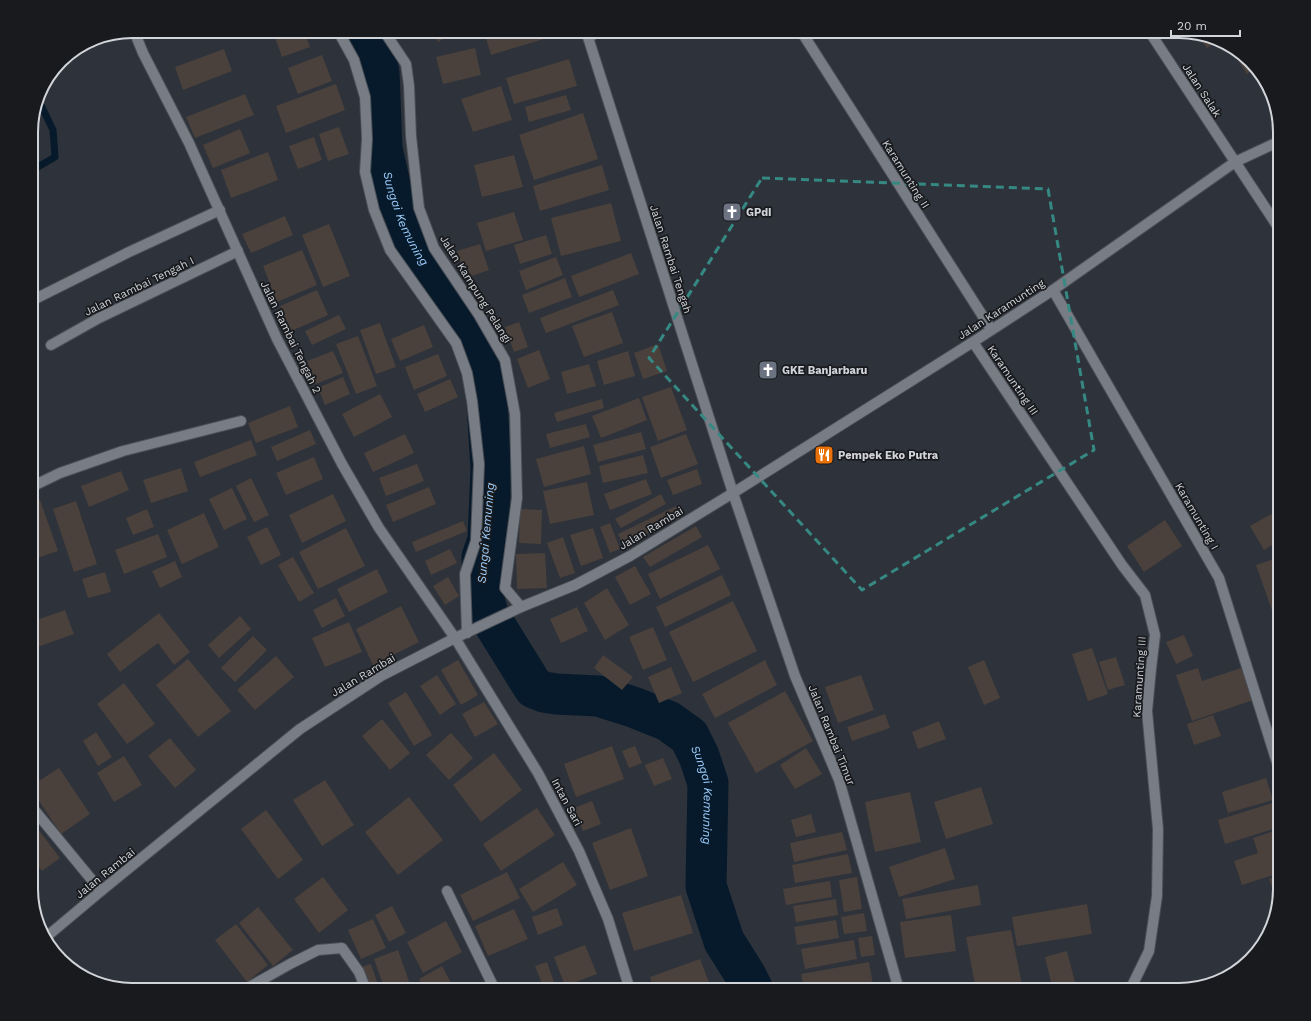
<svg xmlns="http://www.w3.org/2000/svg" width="1311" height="1021" viewBox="0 0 1311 1021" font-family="'Work Sans',sans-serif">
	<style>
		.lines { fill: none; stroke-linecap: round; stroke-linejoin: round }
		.stream { stroke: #061a2b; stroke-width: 7 }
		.river { stroke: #061a2b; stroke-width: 41 }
		.building { fill: #4a413c }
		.pedestrian-casing { stroke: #4a4e55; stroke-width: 12 }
		.minor-casing { stroke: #4a4e55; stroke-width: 12 }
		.tertiary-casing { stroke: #4a4e55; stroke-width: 12 }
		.pedestrian { stroke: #777c85; stroke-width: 10 }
		.minor { stroke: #777c85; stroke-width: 10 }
		.tertiary { stroke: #777c85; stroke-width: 10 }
		.marked { fill: none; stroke: #368983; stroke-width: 3; stroke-dasharray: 8 5; stroke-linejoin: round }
		.labels { text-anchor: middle; stroke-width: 3.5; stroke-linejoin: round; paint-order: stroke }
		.street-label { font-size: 11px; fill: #d1d4d9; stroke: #181a1d }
		.poi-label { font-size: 11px; font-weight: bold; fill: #d1d4d9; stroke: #181a1d; text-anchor: start }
		.water-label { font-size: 12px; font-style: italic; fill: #9dcdfb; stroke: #181a1d }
		.rim { fill: none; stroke: #d1d4d9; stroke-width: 2 }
	</style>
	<rect width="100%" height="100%" fill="#2e323a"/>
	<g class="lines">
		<path class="stream" d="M31 171 55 157 53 130 38 99"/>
		<path class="river" id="s1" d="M367 31 374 45 379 73 382 149 391 189 403 224 419 255 470 328 485 371 491 469 488 540 482 557V592L488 614 534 688 544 692 556 694 598 696 633 707 668 721 689 736 699 756 708 783 706 886 724 941 746 976 753 990"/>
	</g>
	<path class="building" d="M285 31H304L310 47 282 57 274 35Z
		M432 31H458L438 42Z
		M484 31H553L554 36 491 55Z
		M1197 34 1211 36 1218 40 1207 48Z
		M1228 45 1240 52 1254 69 1247 74Z
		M475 48 481 75 443 84 436 57Z
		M224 49 232 71 183 90 175 67Z
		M322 55 332 81 298 94 288 68Z
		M569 59 577 86 514 104 506 78Z
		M336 84 345 110 286 133 276 106Z
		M501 86 512 120 473 132 461 99Z
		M245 94 254 115 195 138 186 117Z
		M566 95 571 110 529 122 525 107Z
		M583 113 598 159 534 180 519 135Z
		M339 127 349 154 328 161 319 134Z
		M240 129 250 153 213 168 203 145Z
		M314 137 322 160 298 169 289 146Z
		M268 152 278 180 231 198 221 170Z
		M514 155 523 187 482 197 474 165Z
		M602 165 609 190 540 211 533 186Z
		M611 203 621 241 561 256 551 218Z
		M514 212 523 240 486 251 477 223Z
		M285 216 293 235 251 253 242 234Z
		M329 224 350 276 323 287 302 235Z
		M546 235 552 254 520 264 514 245Z
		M480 244 489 270 466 278 457 251Z
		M302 250 317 285 277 302 263 266Z
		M631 253 639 274 579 297 571 276Z
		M556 257 563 275 526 290 519 271Z
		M565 278 572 297 529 313 522 295Z
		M317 290 328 315 291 331 280 306Z
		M613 290 619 305 546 333 540 318Z
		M612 312 623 343 584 357 572 326Z
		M339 315 346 329 312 345 305 331Z
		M519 322 528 347 514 352 505 327Z
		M380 323 396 367 376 374 360 330Z
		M424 325 433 347 400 361 391 339Z
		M358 336 377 386 356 394 336 344Z
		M658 344 667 371 643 379 634 353Z
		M539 350 550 379 528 388 517 359Z
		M333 351 343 373 316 384 307 361Z
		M628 351 635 376 604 385 597 361Z
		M438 354 447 376 414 390 405 367Z
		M589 364 596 386 567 394 561 372Z
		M343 377 350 394 325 405 318 388Z
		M450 379 458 397 425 412 417 394Z
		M671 387 687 430 658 441 642 397Z
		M380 394 392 417 354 437 342 414Z
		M639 398 647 420 601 438 592 416Z
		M602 399 604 408 557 422 554 413Z
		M290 406 298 427 256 443 248 423Z
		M586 424 590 437 550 448 546 434Z
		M310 430 316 444 277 461 271 447Z
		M641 432 646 449 598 462 593 445Z
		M405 434 414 453 373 472 364 453Z
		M686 434 698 464 661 478 650 447Z
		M251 440 257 455 200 477 194 462Z
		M584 446 591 474 544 487 536 459Z
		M643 455 648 473 603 483 599 466Z
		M314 457 323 479 286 495 276 473Z
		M417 464 424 481 386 496 379 478Z
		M181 468 188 491 151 503 143 480Z
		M697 469 702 484 673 495 667 480Z
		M121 471 129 490 89 507 81 486Z
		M251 478 269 515 254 522 236 486Z
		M646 479 652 494 610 510 604 494Z
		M587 482 594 515 550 524 543 491Z
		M429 487 436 504 393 522 386 505Z
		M232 488 247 519 224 530 209 499Z
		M333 494 346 521 302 543 289 515Z
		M661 494 666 504 621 528 615 519Z
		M40 500 58 551 34 559 31 549V503Z
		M76 501 97 564 74 572 53 509Z
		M676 506 681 517 624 546 618 534Z
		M147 509 154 527 133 535 126 518Z
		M520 509 542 510 541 544 519 543Z
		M1278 510 1280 513V540L1264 550 1250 526Z
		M204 513 219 547 182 564 167 530Z
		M1165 520 1182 546 1144 572 1127 546Z
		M463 521 467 531 416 552 412 542Z
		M610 523 620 549 610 553 600 527Z
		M696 526 702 537 650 567 643 557Z
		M267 527 281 555 261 565 247 537Z
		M346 528 365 566 318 589 299 552Z
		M593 528 603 558 581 566 570 535Z
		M158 534 167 557 124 574 115 550Z
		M563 537 575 573 560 578 547 543Z
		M708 545 720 569 660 599 648 574Z
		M450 549 457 563 431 575 425 561Z
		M545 553 547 588 517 589 516 554Z
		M293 557 314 593 299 602 278 565Z
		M1280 557V620L1276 622 1256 565Z
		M175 561 182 577 160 588 152 571Z
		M635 566 651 594 630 605 615 577Z
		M377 569 388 592 349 612 337 589Z
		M105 572 111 592 88 598 82 579Z
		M722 575 731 595 665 627 656 607Z
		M448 577 459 596 445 605 433 586Z
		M607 588 629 625 605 640 584 603Z
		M31 590 39 610 31 613Z
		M336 598 345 616 322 628 313 610Z
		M733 601 757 651 693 682 669 632Z
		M401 606 419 642 373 665 356 629Z
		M577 607 588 631 561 643 550 619Z
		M65 610 74 634 32 649 31 622Z
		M159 613 190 652 174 665 158 643 120 672 107 654Z
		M240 616 251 629 219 658 208 645Z
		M349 622 362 652 325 667 312 638Z
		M653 627 667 660 643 670 629 637Z
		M1184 635 1193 656 1176 664 1166 642Z
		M253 636 267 650 235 682 221 668Z
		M1092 648 1108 694 1088 701 1072 654Z
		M603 655 633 677 622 690 594 668Z
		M276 656 294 677 255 710 237 690Z
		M1116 657 1125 685 1108 690 1099 662Z
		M188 659 231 711 198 737 156 685Z
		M458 660 478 695 461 705 441 670Z
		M765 660 777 685 715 718 702 694Z
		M984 660 1000 698 984 705 968 667Z
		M671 667 682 693 659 703 648 677Z
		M1198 668 1202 681 1241 668 1253 700 1192 721 1176 675Z
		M437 675 456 704 440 715 420 686Z
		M861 675 874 710 838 723 825 687Z
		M124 683 155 724 127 744 97 704Z
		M785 691 813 741 756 773 728 723Z
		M406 692 432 735 414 746 388 703Z
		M484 702 498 724 475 737 462 714Z
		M885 714 890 728 852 741 847 727Z
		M1213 715 1221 736 1194 745 1187 724Z
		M382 719 410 753 390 770 362 736Z
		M939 721 946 739 918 749 912 732Z
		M96 732 112 757 98 766 83 741Z
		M451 733 473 758 449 780 426 755Z
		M170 738 196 770 175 788 148 756Z
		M612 746 624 779 576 797 564 764Z
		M635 746 642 763 629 768 622 751Z
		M806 748 822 774 795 789 780 765Z
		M494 753 522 790 481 822 453 785Z
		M124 756 142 785 114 802 97 773Z
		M663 758 672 779 654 786 645 765Z
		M59 768 90 814 61 834 31 789V786Z
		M1266 778 1273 800 1228 813 1222 792Z
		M325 780 354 825 322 846 293 800Z
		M981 787 993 824 946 839 934 802Z
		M910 792 921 842 875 852 865 802Z
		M409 797 443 840 398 875 365 832Z
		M592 801 601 824 583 831 574 808Z
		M1275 802 1280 817V827L1225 844 1218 820Z
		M537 808 555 835 501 871 483 844Z
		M266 810 303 860 278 879 241 829Z
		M811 814 816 832 796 837 791 820Z
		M31 820 60 858 42 871 31 857Z
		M631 828 648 876 610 890 592 843Z
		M1274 831 1280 846V873L1242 885 1234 861 1258 853 1253 838Z
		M842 832 847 850 794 862 790 843Z
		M945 848 955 879 899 897 889 867Z
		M848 854 852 873 795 883 792 865Z
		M563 862 577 885 533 912 519 889Z
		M507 872 520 898 473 921 460 895Z
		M1280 875 1279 894 1275 895 1269 879Z
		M323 877 348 910 319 933 294 899Z
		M857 877 862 909 844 912 839 880Z
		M830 881 832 897 786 905 783 889Z
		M978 885 981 905 906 919 902 899Z
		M681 895 693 933 634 951 622 913Z
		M836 899 838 915 796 922 793 906Z
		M1087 904 1092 934 1017 946 1012 917Z
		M392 906 406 933 389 942 375 915Z
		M258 907 293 950 273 966 239 923Z
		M557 908 563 925 538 935 532 917Z
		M514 909 528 939 488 956 475 926Z
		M864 913 867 931 844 934 841 917Z
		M951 915 956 951 905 958 900 922Z
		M373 919 386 948 361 959 348 930Z
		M836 920 839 938 797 945 794 927Z
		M446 921 462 952 423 973 407 942Z
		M236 924 268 965 247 982 215 940Z
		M1011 930 1023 990H976L966 937Z
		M872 936 875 955 861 957 858 938Z
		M854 940 857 959 805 969 801 949Z
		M585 945 597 974 565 986 554 957Z
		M398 950 412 990H385L374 959Z
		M1067 951 1077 990H1053L1045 957Z
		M700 959 712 990H654L650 977Z
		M547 962 555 985 544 989 535 966Z
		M869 962 874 990H804L801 974Z
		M371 964 378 985 369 988 361 967Z
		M442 966 455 990H424L419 979Z
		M537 984 540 990H524Z"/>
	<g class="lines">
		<defs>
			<path id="pedestrian" d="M338 31 354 60 365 97 367 139 365 172 374 210 390 250 456 343 467 373 472 401 479 464 476 541 465 574 467 633
				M384 31 406 64 409 86 411 136 419 208 434 248 479 315 505 360 515 414 517 498 505 588 521 607"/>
			<path id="minor" d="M801 31 991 329
				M1149 31 1280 230
				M1053 290 1219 578 1280 772
				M31 301 129 252 220 210
				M973 342 1122 565 1145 595 1155 635 1151 669 1147 711 1158 829 1157 896 1149 951 1130 990
				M51 345 99 318 238 251
				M31 487 60 473 123 451 241 421
				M31 806 101 891
				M447 891 495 990
				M244 990 290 964 318 950 342 948 359 972 366 990
				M899 990 839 780 795 676 733 493 973 342 1053 290 1235 162 1280 141"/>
			<path id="tertiary" d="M134 31 143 53 189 143 277 339 342 464 379 528 455 638 538 773 579 851 608 919 630 990
				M589 38 597 31
				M45 938 101 891 300 729 381 676 455 638 521 607 575 585 630 556 733 493 586 31"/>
		</defs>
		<use href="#pedestrian" class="pedestrian-casing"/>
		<use href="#minor" class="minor-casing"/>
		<use href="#tertiary" class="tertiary-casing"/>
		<use href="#pedestrian" class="pedestrian"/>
		<use href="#minor" class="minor"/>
		<use href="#tertiary" class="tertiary"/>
	</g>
	<path class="marked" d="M762 178 1048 189 1094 450 862 590 649 358Z"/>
	<defs>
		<symbol id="church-square" viewBox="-11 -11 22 22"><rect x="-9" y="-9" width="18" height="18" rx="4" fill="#6b7280" stroke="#181a1d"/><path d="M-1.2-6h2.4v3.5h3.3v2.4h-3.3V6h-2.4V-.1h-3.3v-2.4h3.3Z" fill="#fff"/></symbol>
		<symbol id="restaurant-square" viewBox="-11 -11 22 22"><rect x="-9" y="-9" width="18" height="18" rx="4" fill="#e8710a" stroke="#181a1d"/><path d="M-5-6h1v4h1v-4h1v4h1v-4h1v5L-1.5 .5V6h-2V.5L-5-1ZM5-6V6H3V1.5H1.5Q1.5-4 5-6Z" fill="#fff"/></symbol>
	</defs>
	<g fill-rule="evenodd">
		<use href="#church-square" x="721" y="201" width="22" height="22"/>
		<use href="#church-square" x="757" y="359" width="22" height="22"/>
		<use href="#restaurant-square" x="813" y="444" width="22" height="22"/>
	</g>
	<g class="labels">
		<g class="street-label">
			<text transform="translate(1202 90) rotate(57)" y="4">Jalan Salak</text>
			<text transform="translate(906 174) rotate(58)" y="4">Karamunting II</text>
			<text transform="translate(671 259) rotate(72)" y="4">Jalan Rambai Tengah</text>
			<text transform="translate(139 286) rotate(-26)" y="4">Jalan Rambai Tengah I</text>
			<text transform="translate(476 289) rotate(58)" y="4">Jalan Kampung Pelangi</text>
			<text transform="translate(1001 309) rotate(-33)" y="4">Jalan Karamunting</text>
			<text transform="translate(291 337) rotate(64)" y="4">Jalan Rambai Tengah 2</text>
			<text transform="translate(1013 380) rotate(56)" y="4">Karamunting III</text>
			<text transform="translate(1197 516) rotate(60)" y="4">Karamunting I</text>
			<text transform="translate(651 528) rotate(-31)" y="4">Jalan Rambai</text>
			<text transform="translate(363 675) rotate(-31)" y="4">Jalan Rambai</text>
			<text transform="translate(1139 677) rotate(-86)" y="4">Karamunting III</text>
			<text transform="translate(832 735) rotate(68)" y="4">Jalan Rambai Timur</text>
			<text transform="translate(567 802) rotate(62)" y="4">Intan Sari</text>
			<text transform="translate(105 873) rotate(-39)" y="4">Jalan Rambai</text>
		</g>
		<g class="poi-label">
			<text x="746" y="216">GPdI</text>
			<text x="782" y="374">GKE Banjarbaru</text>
			<text x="838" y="459">Pempek Eko Putra</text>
		</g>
		<g class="water-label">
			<text dy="4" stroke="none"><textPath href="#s1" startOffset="194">Sungai Kemuning</textPath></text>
			<text transform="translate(486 533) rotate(-85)" y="4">Sungai Kemuning</text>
			<text dy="4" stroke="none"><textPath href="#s1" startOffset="927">Sungai Kemuning</textPath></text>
		</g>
	</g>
	<path d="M0 0H1311V1021H0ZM132 38H1179A94 94 0 0 1 1273 132V889A94 94 0 0 1 1179 983H132A94 94 0 0 1 38 889V132A94 94 0 0 1 132 38Z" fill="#181a1d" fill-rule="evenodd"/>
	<path class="rim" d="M132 38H1179A94 94 0 0 1 1273 132V889A94 94 0 0 1 1179 983H132A94 94 0 0 1 38 889V132A94 94 0 0 1 132 38Z"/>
	<path d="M1171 30v6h69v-6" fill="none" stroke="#d1d4d9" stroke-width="2"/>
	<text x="1177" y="30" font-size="12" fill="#d1d4d9" stroke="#181a1d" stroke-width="3" paint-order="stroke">20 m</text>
</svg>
